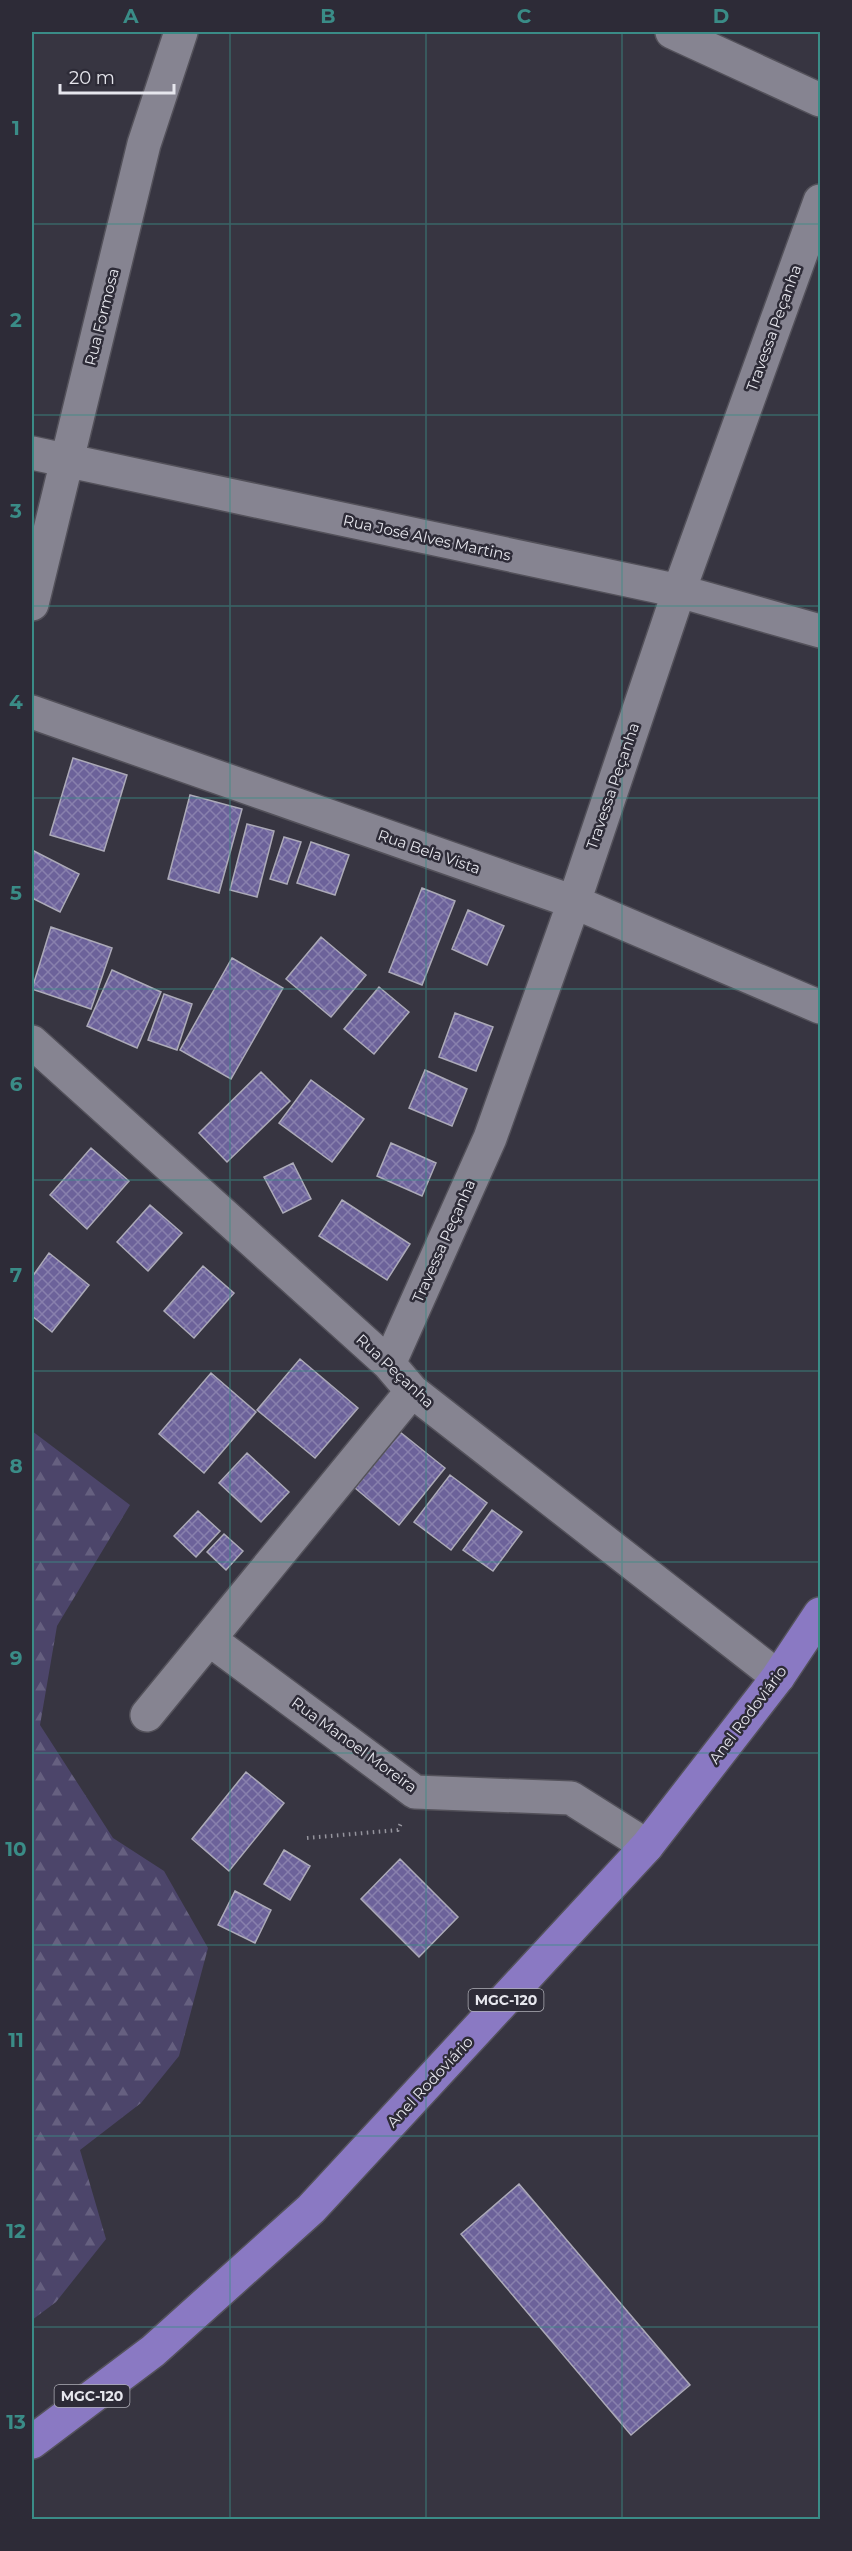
<svg xmlns="http://www.w3.org/2000/svg" width="852" height="2551" viewBox="0 0 852 2551" font-family="Montserrat,sans-serif">
	<style>
		.forest { fill: url(#forest-firs) }
		.building { fill: url(#building-cross-hatch); stroke: #acaab8; stroke-width: 1.5 }
		.lines { fill: none; stroke-linecap: round; stroke-linejoin: round }
		.minor-casing { stroke: #53515a; stroke-width: 36 }
		.major-casing { stroke: #53515a; stroke-width: 36 }
		.path { stroke: #95949d; stroke-width: 4; stroke-dasharray: 1.5 4.5; stroke-linecap: butt }
		.minor { stroke: #868491; stroke-width: 33 }
		.major { stroke: #8a79c3; stroke-width: 33 }
		.grid { fill: none; stroke: #3a8c87; stroke-width: 1.5; stroke-opacity: 0.55 }
		.labels { text-anchor: middle; stroke-width: 5; stroke-linejoin: round; paint-order: stroke }
		.shield { fill: #2d2b37; stroke: #aeaeb6; stroke-width: 1.5 }
		.shield-label { font-size: 14px; font-weight: bold; fill: #e6e6ed }
		.street-label { font-size: 15px; fill: #e6e6ed; stroke: #2d2b37 }
		.neatline { fill: none; stroke: #3a8c87; stroke-width: 2 }
		.grid-label { font-size: 20px; text-anchor: middle; font-weight: bold; fill: #3a8c87 }
	</style>
	<defs>
		<pattern id="forest-firs" width="22" height="20" patternUnits="userSpaceOnUse" patternTransform="scale(1.5)"><rect width="22" height="20" fill="#4c456a"/><path d="M5 1l3.5 6h-7zM16 11l3.5 6h-7z" fill="#666080"/></pattern>
		<pattern id="building-cross-hatch" width="8" height="8" patternUnits="userSpaceOnUse" patternTransform="scale(1.5)"><rect width="8" height="8" fill="#6c629a"/><path d="M0 0l8 8M0 8l8-8" fill="none" stroke="#8880ad"/></pattern>
	</defs>
	<rect width="100%" height="100%" fill="#373541"/>
	<path class="forest" d="M32 1431 130 1505 57 1626 40 1725 113 1838 164 1871 208 1948 179 2056 141 2103 80 2150 106 2239 56 2302 32 2320Z"/>
	<path class="building" d="M73 758 127 775 104 851 50 835Z
		M190 795 242 809 219 893 168 879Z
		M247 824 274 831 257 897 230 890Z
		M284 837 301 842 287 884 270 879Z
		M311 842 349 855 335 895 297 883Z
		M32 850 79 874 60 912 32 898Z
		M422 888 455 901 422 985 389 972Z
		M468 910 504 926 487 965 452 949Z
		M51 927 112 948 91 1009 32 989Z
		M321 937 366 975 331 1017 286 979Z
		M232 958 283 988 231 1079 180 1050Z
		M112 970 161 992 137 1048 87 1026Z
		M379 987 409 1012 374 1054 344 1029Z
		M164 994 192 1004 177 1050 148 1040Z
		M455 1013 493 1027 476 1071 439 1057Z
		M425 1070 467 1089 452 1126 409 1108Z
		M261 1072 290 1101 227 1162 199 1133Z
		M311 1080 364 1119 332 1162 279 1123Z
		M391 1143 436 1163 422 1196 377 1176Z
		M91 1148 129 1181 87 1229 50 1195Z
		M293 1163 311 1199 283 1213 264 1177Z
		M342 1200 410 1244 387 1280 319 1236Z
		M150 1205 182 1233 148 1271 117 1242Z
		M49 1253 89 1285 52 1332 32 1316V1277Z
		M203 1266 234 1293 194 1338 164 1311Z
		M300 1359 358 1408 315 1458 257 1410Z
		M211 1373 256 1412 204 1473 159 1434Z
		M400 1432 445 1468 399 1525 355 1488Z
		M247 1453 289 1492 261 1522 219 1483Z
		M450 1475 487 1503 451 1550 414 1522Z
		M492 1510 522 1532 493 1571 463 1550Z
		M198 1511 220 1531 196 1557 174 1536Z
		M224 1534 243 1551 226 1570 207 1552Z
		M246 1772 284 1803 229 1871 192 1839Z
		M284 1850 310 1866 290 1900 264 1884Z
		M400 1859 458 1917 419 1957 361 1899Z
		M235 1891 271 1910 255 1943 218 1925Z
		M519 2184 690 2385 631 2435 461 2234Z"/>
	<g class="lines">
		<defs>
			<path id="minor" d="M672 32 820 100
				M32 453 679 591 820 631
				M32 604 144 144 181 32
				M32 712 574 902 820 1007
				M32 1042 389 1364 412 1391 778 1677
				M389 1364 490 1138 574 902 679 591 820 201
				M209 1639 415 1792 571 1798 647 1846
				M147 1715 412 1391"/>
			<path id="major" d="M32 2442 153 2351 311 2209 647 1846 778 1677 820 1614"/>
		</defs>
		<use href="#minor" class="minor-casing"/>
		<use href="#major" class="major-casing"/>
		<path class="path" d="M307 1838 398 1830 401 1823"/>
		<use href="#minor" class="minor"/>
		<use href="#major" class="major"/>
	</g>
	<path class="grid" d="M230 32V2520M426 32V2520M622 32V2520M32 224H820M32 415H820M32 606H820M32 798H820M32 989H820M32 1180H820M32 1371H820M32 1562H820M32 1753H820M32 1945H820M32 2136H820M32 2327H820"/>
	<g class="labels">
		<g class="shield">
			<rect x="468.5" y="1989" width="75" height="22" rx="4.5"/>
			<rect x="54.5" y="2385" width="75" height="22" rx="4.5"/>
		</g>
		<g class="shield-label">
			<text x="506" y="2005">MGC-120</text>
			<text x="92" y="2401">MGC-120</text>
		</g>
		<g class="street-label">
			<text transform="translate(102 317) rotate(-76)" y="5">Rua Formosa</text>
			<text transform="translate(774 328) rotate(-70)" y="5">Travessa Peçanha</text>
			<text transform="translate(427 538) rotate(12)" y="5">Rua José Alves Martins</text>
			<text transform="translate(613 786) rotate(-71)" y="5">Travessa Peçanha</text>
			<text transform="translate(429 852) rotate(19)" y="5">Rua Bela Vista</text>
			<text transform="translate(444 1241) rotate(-66)" y="5">Travessa Peçanha</text>
			<text transform="translate(395 1371) rotate(43)" y="5">Rua Peçanha</text>
			<text transform="translate(748 1715) rotate(-53)" y="5">Anel Rodoviário</text>
			<text transform="translate(354 1745) rotate(36)" y="5">Rua Manoel Moreira</text>
			<text transform="translate(430 2082) rotate(-47)" y="5">Anel Rodoviário</text>
		</g>
	</g>
	<rect width="852" height="2551" fill="none" stroke="#2d2b37" stroke-width="66"/>
	<path d="M60 84v9h114v-9" fill="none" stroke="#e6e6ed" stroke-width="3"/>
	<text x="69" y="84" font-size="18" fill="#e6e6ed" stroke="#2d2b37" stroke-width="4.5" paint-order="stroke">20 m</text>
	<rect x="33" y="33" width="786" height="2485" class="neatline"/>
	<g class="grid-label">
		<text x="131" y="23">A</text>
		<text x="328" y="23">B</text>
		<text x="524" y="23">C</text>
		<text x="721" y="23">D</text>
		<text x="16" y="135">1</text>
		<text x="16" y="327">2</text>
		<text x="16" y="518">3</text>
		<text x="16" y="709">4</text>
		<text x="16" y="900">5</text>
		<text x="16" y="1091">6</text>
		<text x="16" y="1282">7</text>
		<text x="16" y="1473">8</text>
		<text x="16" y="1665">9</text>
		<text x="16" y="1856">10</text>
		<text x="16" y="2047">11</text>
		<text x="16" y="2238">12</text>
		<text x="16" y="2429">13</text>
	</g>
</svg>
